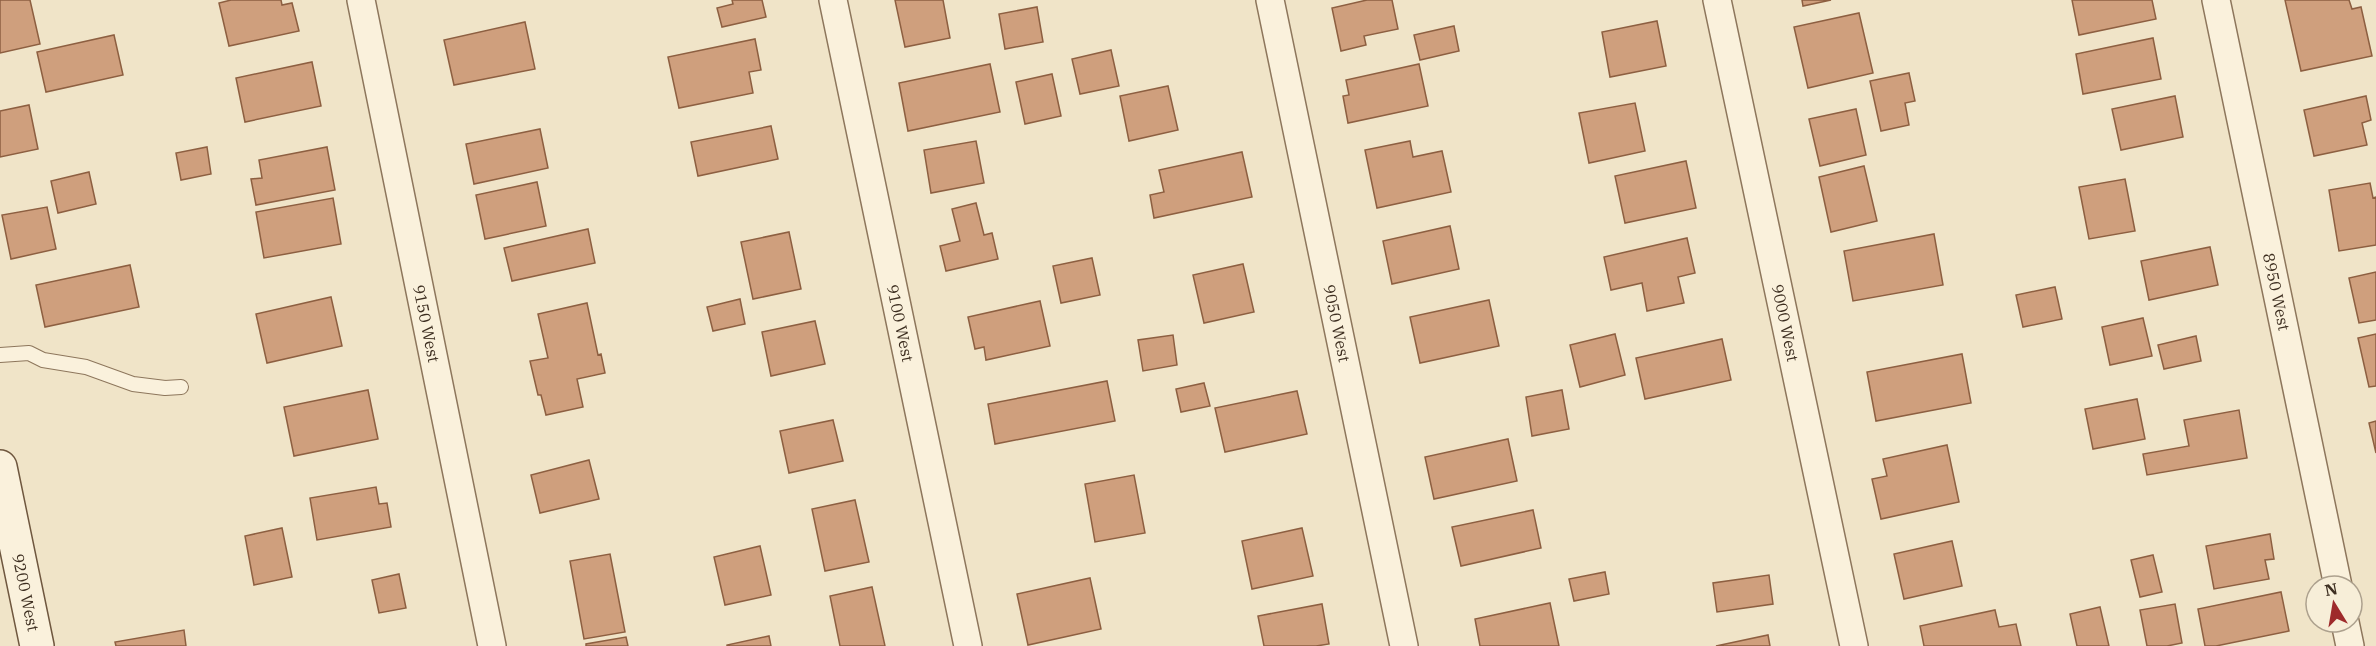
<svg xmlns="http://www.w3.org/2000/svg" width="2376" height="646" viewBox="0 0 2376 646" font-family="'IBM Plex Serif',serif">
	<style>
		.building { fill: #cf9f7d; stroke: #8d5f41; stroke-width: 1.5 }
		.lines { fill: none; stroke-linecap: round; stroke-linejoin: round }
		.lane-casing { stroke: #8d765c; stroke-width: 16 }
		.street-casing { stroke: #8d765c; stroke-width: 30 }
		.secondary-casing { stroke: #6f573f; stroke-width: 36 }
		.lane { stroke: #faf1dc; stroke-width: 14 }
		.street { stroke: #faf1dc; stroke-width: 27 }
		.secondary { stroke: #faf1dc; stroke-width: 33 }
		.labels { text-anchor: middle; stroke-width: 6; stroke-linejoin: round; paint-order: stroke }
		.street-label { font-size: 16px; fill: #3d2e20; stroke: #f7eed8 }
	</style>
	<rect width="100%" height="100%" fill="#f0e4c8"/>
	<path class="building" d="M0 0H30L40 44 0 53Z
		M231 0H281L282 5 292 3 299 31 229 46 219 3Z
		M732 0H762L766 17 722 27 717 8 733 4Z
		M895 0H943L950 38 905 47Z
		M1367 0H1392L1398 29 1364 36 1366 45 1341 51 1332 8Z
		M1802 0H1831L1803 6Z
		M2072 0H2152L2156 19 2079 35Z
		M2285 0H2349L2352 9 2361 7 2372 56 2301 71Z
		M1037 7 1043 42 1005 49 999 14Z
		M1859 13 1873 73 1808 88 1794 27Z
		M1657 21 1666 66 1610 77 1602 32Z
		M525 22 535 69 454 85 444 40Z
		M1454 26 1459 51 1420 60 1414 35Z
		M114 35 123 75 46 92 37 52Z
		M2153 38 2161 79 2083 94 2076 54Z
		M755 39 761 70 749 72 753 93 679 108 668 57Z
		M1111 50 1119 86 1080 94 1072 59Z
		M312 62 321 106 245 122 236 78Z
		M990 64 1000 112 908 131 899 83Z
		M1419 64 1428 106 1348 123 1343 96 1349 95 1346 80Z
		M1909 73 1915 101 1905 103 1909 125 1881 131 1870 81Z
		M1052 74 1061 116 1025 124 1016 82Z
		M1168 86 1178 130 1129 141 1120 96Z
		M2175 96 2183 137 2121 150 2112 109Z
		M2366 96 2371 120 2362 123 2367 145 2314 156 2304 110Z
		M1635 103 1645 151 1589 163 1579 113Z
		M29 105 38 149 0 157V111Z
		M1856 109 1866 155 1820 166 1809 119Z
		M771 126 778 159 698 176 691 142Z
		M540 129 548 168 474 184 466 144Z
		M976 141 984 183 931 193 924 150Z
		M1410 141 1413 157 1442 151 1451 192 1377 208 1365 150Z
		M207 147 211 174 181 180 176 153Z
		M327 147 335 190 256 205 251 179 262 178 259 160Z
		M1242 152 1252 197 1154 218 1150 195 1164 192 1159 170Z
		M1686 161 1696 208 1625 223 1615 176Z
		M1864 166 1877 221 1831 232 1819 177Z
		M89 172 96 204 58 213 51 181Z
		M2125 179 2135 231 2089 239 2079 187Z
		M537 182 546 226 485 239 476 195Z
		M2370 183 2373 198 2376 197V245L2339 251 2329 190Z
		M333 198 341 244 264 258 256 212Z
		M976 203 984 235 992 233 998 259 946 271 940 246 960 241 952 209Z
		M47 207 56 249 11 259 2 215Z
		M1450 226 1459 269 1392 284 1383 241Z
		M588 229 595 263 512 281 504 248Z
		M789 232 801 289 753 299 741 242Z
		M1934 234 1943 285 1853 301 1844 251Z
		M1687 238 1695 273 1678 277 1684 303 1647 311 1642 283 1611 290 1604 257Z
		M2210 247 2218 285 2149 300 2141 261Z
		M1092 258 1100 295 1061 303 1053 266Z
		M1243 264 1254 312 1204 323 1193 275Z
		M130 265 139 307 45 327 36 285Z
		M2376 272V320L2359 323 2349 278Z
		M2055 287 2062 319 2023 327 2016 295Z
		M331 297 342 346 267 363 256 314Z
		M740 299 745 324 713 331 707 307Z
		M1489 300 1499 346 1420 363 1410 317Z
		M1040 301 1050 346 986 360 984 347 975 349 968 317Z
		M587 303 598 355 601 354 605 373 577 379 583 407 546 415 541 395H538L530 361 548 358 538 314Z
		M2143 318 2152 356 2110 365 2102 327Z
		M815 321 825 364 771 376 762 332Z
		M1615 334 1625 375 1580 387 1570 345Z
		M2376 334V386L2369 387 2358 338Z
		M1173 335 1177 365 1143 371 1138 340Z
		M2196 336 2201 361 2164 369 2158 345Z
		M1722 339 1731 380 1645 399 1636 358Z
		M1962 354 1971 403 1876 421 1867 372Z
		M1107 381 1115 421 995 444 988 404Z
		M1204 383 1210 406 1181 412 1176 389Z
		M368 390 378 439 294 456 284 407Z
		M1562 390 1569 429 1532 436 1526 397Z
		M1297 391 1307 434 1225 452 1215 408Z
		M2137 399 2145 439 2093 449 2085 409Z
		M2239 410 2247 458 2147 475 2143 454 2189 446 2184 420Z
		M833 420 843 461 789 473 780 431Z
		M2376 421V453L2369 423Z
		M1508 439 1517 481 1434 499 1425 457Z
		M1947 445 1959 502 1881 519 1872 479 1887 476 1883 459Z
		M589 460 599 499 540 513 531 475Z
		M1134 475 1145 533 1095 542 1085 484Z
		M376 487 379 504 387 503 391 527 317 540 310 498Z
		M855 500 869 562 825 571 812 509Z
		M1533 510 1541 548 1461 566 1452 527Z
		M282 528 292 577 254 585 245 536Z
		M1302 528 1313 576 1252 589 1242 541Z
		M2270 534 2274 559 2265 560 2269 579 2214 589 2206 546Z
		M1952 541 1962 586 1904 599 1894 554Z
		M760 546 771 595 725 605 714 557Z
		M610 554 625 632 584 639 570 561Z
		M2153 555 2162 592 2140 597 2131 560Z
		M1605 572 1609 594 1574 601 1569 579Z
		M399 574 406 608 379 613 372 580Z
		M1769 575 1773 604 1717 612 1713 583Z
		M1090 578 1101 629 1028 645 1017 594Z
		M872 587 885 646H840L830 596Z
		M2281 592 2289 631 2216 646H2205L2198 609Z
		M1550 603 1559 646H1480L1475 619Z
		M1322 604 1329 644 1316 646H1264L1258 616Z
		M2175 604 2182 643 2167 646H2147L2140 610Z
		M2100 607 2109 646H2077L2070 614Z
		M1995 610 1999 627 2016 624 2021 646H1924L1920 626Z
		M184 630 186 646H116L115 642Z
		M1768 635 1770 646H1716Z
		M769 636 771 646H727V645Z
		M626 637 628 646H586V644Z"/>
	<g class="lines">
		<defs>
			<path id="lane" d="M0 355 29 353 43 360 86 367 133 384 165 388 181 387"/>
			<g id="street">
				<path id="s1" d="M361 0 492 646"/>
				<path id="s2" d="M833 0 968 646"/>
				<path id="s3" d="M1270 0 1404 646"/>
				<path id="s4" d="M1717 0 1854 646"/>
				<path id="s5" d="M2216 0 2338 586"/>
				<path d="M2345 622 2350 646"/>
			</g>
			<g id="secondary">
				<path id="s6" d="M0 467 37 646"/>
			</g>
		</defs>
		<use href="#lane" class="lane-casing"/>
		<use href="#street" class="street-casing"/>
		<use href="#secondary" class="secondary-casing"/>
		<use href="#lane" class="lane"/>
		<use href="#street" class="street"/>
		<use href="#secondary" class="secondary"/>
	</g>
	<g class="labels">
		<g class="street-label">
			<text dy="6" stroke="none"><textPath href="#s5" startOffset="298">8950 West</textPath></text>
			<text dy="6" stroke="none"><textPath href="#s1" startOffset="330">9150 West</textPath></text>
			<text dy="6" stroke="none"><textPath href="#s2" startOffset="330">9100 West</textPath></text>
			<text dy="6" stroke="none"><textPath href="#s3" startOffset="330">9050 West</textPath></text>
			<text dy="6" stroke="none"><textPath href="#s4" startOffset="330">9000 West</textPath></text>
			<text dy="6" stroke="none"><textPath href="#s6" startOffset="128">9200 West</textPath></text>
		</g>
	</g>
	<g transform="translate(2334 604) rotate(349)"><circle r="28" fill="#f7eed8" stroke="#ada18e" stroke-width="1.5"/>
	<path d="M0-4.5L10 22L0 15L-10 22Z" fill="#9e2a2b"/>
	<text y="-9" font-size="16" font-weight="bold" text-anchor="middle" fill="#3d2e20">N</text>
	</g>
</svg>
